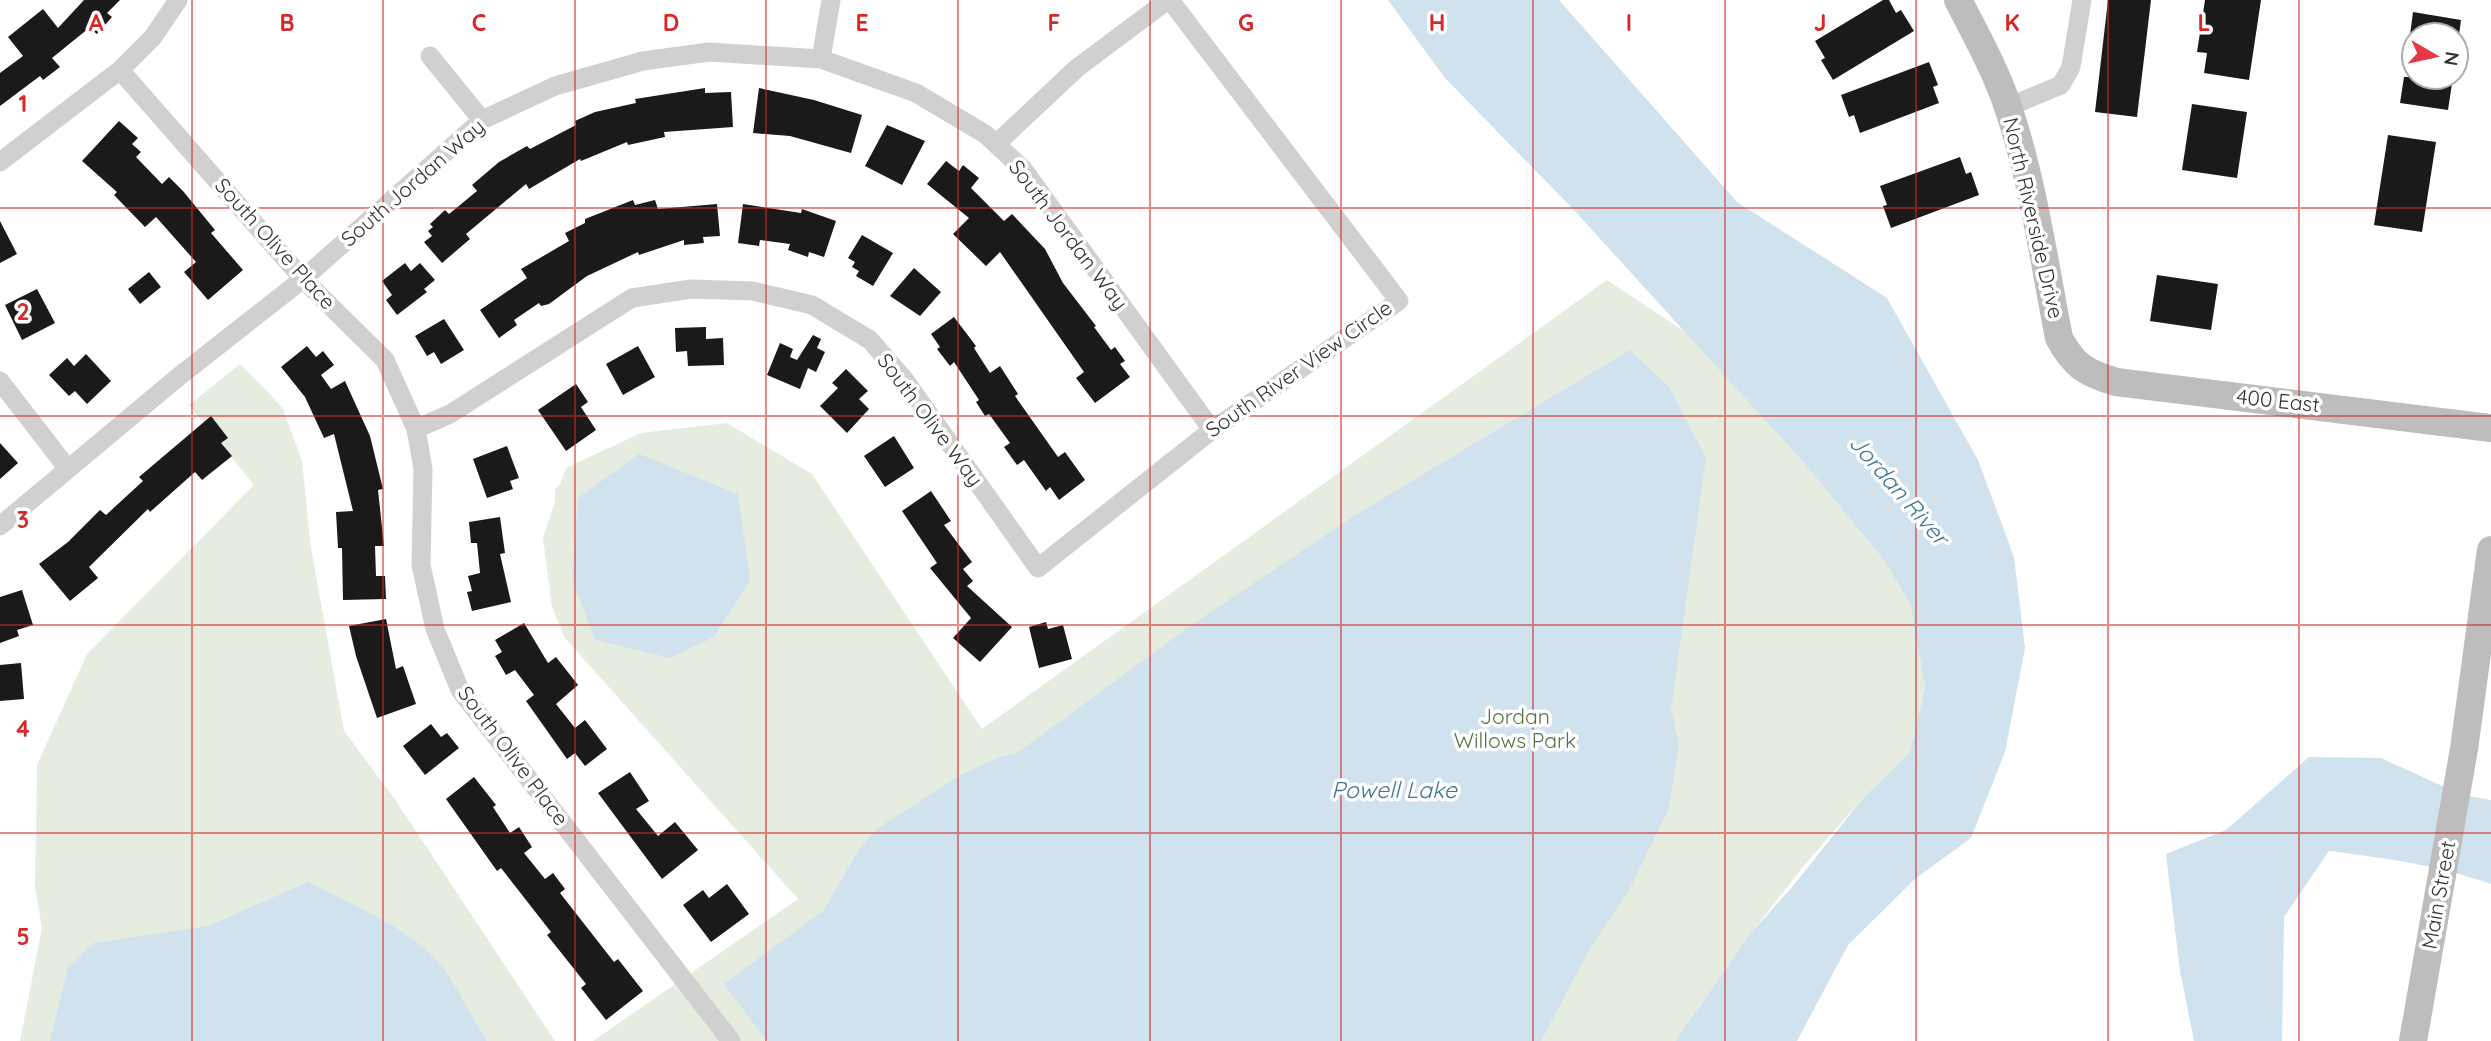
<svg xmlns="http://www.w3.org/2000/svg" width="2491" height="1041" viewBox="0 0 2491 1041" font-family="Quicksand,sans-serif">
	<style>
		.green { fill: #e6ecdf }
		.water { fill: #cfe2ee }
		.building { fill: #1a1a1a }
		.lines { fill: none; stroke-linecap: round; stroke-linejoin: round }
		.street { stroke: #d0d0d0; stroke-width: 19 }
		.secondary { stroke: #bdbdbd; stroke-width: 28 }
		.grid { fill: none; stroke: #d62828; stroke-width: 2; stroke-opacity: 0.55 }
		.labels { text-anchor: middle; stroke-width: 7; stroke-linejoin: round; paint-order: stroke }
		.street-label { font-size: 21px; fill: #333; stroke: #fff }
		.park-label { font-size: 21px; fill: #56703f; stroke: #fff }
		.water-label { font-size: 23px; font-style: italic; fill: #3f7597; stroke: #fff }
		.grid-label { font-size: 23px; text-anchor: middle; font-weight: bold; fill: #d62828; stroke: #fff; stroke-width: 7; stroke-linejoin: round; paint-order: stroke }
	</style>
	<rect width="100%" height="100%" fill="#fff"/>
	<path class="green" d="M1607 280 1690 335 1805 464 1884 560 1910 604 1925 687 1910 752 1864 797 1807 862 1751 933 1675 1041H593L798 899 565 638 552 607 543 538 555 502V489L560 485 566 468 641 433 727 423 812 474 982 729Z
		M240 364 282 407 302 461 311 548 344 731 394 798 555 1041H20L42 928 35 887 37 765 87 654 254 485 189 405Z"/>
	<path class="water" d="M1388 0H1559L1737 202 1887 298 1978 460 2014 557 2025 648 2005 752 1971 838 1916 878 1848 945 1797 1041H1675L1751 933 1793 886 1864 797 1910 752 1925 687 1910 604 1884 560 1805 464 1573 209 1445 78Z
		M1630 350 1669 387 1706 458 1671 710 1679 744 1669 808 1630 888 1588 952 1541 1041H767L724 984 823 911 860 848 877 829 960 775 1000 757 1017 753 1193 624 1354 516Z
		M639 454 738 494 750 580 714 637 670 658 595 640 572 579 578 498Z
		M2309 757 2381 758 2462 795 2491 800V884C2438 865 2385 858 2329 851L2284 917 2282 1041H2194L2180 971 2166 854 2226 830Z
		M308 882C345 901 401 925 430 954 455 978 468 1013 487 1041H50L68 967 94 943 208 926Z"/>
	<path class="building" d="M84 0H120L107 13 112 17 97 34 89 28 52 58 60 67 43 80 40 76 0 106V73L23 56 8 37 43 9 58 28Z
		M1883 0H1889L1896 13 1901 10 1914 31 1833 80 1821 60 1825 58 1815 41Z
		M2108 0H2151L2137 117 2095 112Z
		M2205 0H2261L2249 80 2204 73 2207 53 2197 52Z
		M2413 12 2461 20 2459 35H2410Z
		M1929 62 1938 85 1933 87 1939 103 1860 133 1854 115 1849 117 1841 95Z
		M2404 77H2453L2448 110 2400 103Z
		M705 88V93L731 92 733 127 664 132 665 137 628 145 627 142 581 161 580 159 529 189 526 184 466 234 470 239 442 263 424 242 432 236 428 231 433 227 430 224 445 210 449 214 477 191 472 185 499 162 527 146 530 149 576 125 575 121 595 112 636 103 635 99Z
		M759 88 814 100 862 115 851 153 790 136 753 133Z
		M2192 104 2247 112 2237 178 2182 170Z
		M119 121 138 138 132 144 141 152 136 157 162 184 169 177 183 191 215 230 211 233 243 270 208 300 184 272 196 262 156 217 145 227 114 195 117 192 82 161Z
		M887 125 925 141 902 185 865 166Z
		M2388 135 2436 142 2422 232 2374 225Z
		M1960 157 1966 174 1971 172 1979 195 1891 228 1883 206 1887 205 1880 186Z
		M946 161 959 171 963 165 979 178 971 188 1004 221 1012 214 1045 249 1063 283 1096 326 1094 327 1111 350 1115 347 1125 361 1120 364 1130 377 1095 403 1076 378 1084 372 1000 252 986 266 953 234 969 218 927 184Z
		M633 200 635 205 655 200 658 209 717 204 720 236 703 237 704 243 684 245V240L639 255 638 252 587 276 549 304 541 306 539 303 514 320 517 325 499 338 480 310 527 278 521 269 569 241 565 233 585 223V219Z
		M743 204 801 213 802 209 836 221 824 257 809 252 808 257 788 250 790 244 760 240 759 246 738 243Z
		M0 221 17 254 0 263Z
		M862 235 893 253 873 286 856 276 859 271 852 267 855 262 848 258Z
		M405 263 411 271 420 263 435 280 424 289 427 292 397 315 386 300 392 295 382 281Z
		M914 268 941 292 920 316 890 296Z
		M149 272 161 287 140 304 128 289Z
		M2157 275 2218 284 2211 330 2150 321Z
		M37 289 55 323 22 340 5 305Z
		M954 317 976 346 974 348 990 373 1000 366 1018 394 1015 396 1058 457 1065 452 1085 480 1059 500 1050 487 1046 491 1024 460 1017 465 1004 447 1010 443 989 414 985 416 976 402 979 400 954 362 950 366 937 349 940 347 931 334Z
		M444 319 464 350 441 364 434 352 427 356 415 336Z
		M706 327V339L723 338 724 365 688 366 687 351 676 352 675 328Z
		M813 335 821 339 817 348 825 352 816 372 808 368 800 389 767 375 780 343 793 349 790 357 797 360Z
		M307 346 316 357 323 351 334 365 321 375 331 389 345 381 370 436 383 489 378 490 384 546H375L376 576H385L386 599 343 600 342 548H338L336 512 353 511 334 434 324 438 305 397 281 367Z
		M638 346 655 377 623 395 606 364Z
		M86 354 111 381 87 404 75 391 69 396 49 375 67 358 74 366Z
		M846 369 868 391 859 399 869 409 847 433 820 406 838 388 832 383Z
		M576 384 588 402 581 407 596 430 566 451 538 410Z
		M211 416 228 438 221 443 232 456 202 480 195 472 150 512 148 509 89 567 98 578 70 601 39 564 68 542 100 510 106 515 143 481 139 477Z
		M894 436 914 468 885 487 864 456Z
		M0 443 18 463 0 479Z
		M507 446 519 478 510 481 513 489 487 498 473 459Z
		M931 491 951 521 944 525 972 562 963 569 973 581 967 586 1012 627 980 662 953 638 971 618 930 568 937 563 902 511Z
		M500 517 505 553 500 554 511 602 472 611 467 592 472 591 468 576 480 573 477 543H471L469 522Z
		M22 590 33 625 17 630 19 636 0 643V597Z
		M386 619 396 669 403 666 416 704 377 718 356 656 349 626Z
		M1046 622 1048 629 1063 625 1072 659 1039 668 1029 627Z
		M524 623 548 663 556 657 578 685 556 704 575 728 585 720 607 749 585 766 575 753 567 759 526 701 534 695 515 670 506 675 495 656 502 652 495 640Z
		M21 663 24 699 0 701V665Z
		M431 724 441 737 447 733 459 748 425 775 403 746Z
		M630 772 649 801 636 809 658 836 675 822 698 850 662 879 598 793Z
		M474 777 496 805 493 807 510 833 519 827 532 847 524 853 545 879 553 873 565 889 560 893 614 962 618 959 643 991 606 1020 581 988 586 984 547 935 551 932 501 868 497 871 446 799Z
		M727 884 749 914 711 942 683 905 703 890 709 898Z"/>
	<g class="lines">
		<path class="street" d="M430 56 482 120
			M821 59 831 0
			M120 70 303 279 385 360 416 429 423 469 421 565 435 629 460 690 731 1041
			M2008 107 2061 85 2071 67 2082 0
			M996 144 1077 68 1168 0
			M0 162 120 70 153 37 178 0
			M0 381 68 469
			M416 429 450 414 632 298 691 289 752 291 812 305 870 340 904 379 1038 568 1212 430 1399 301 1170 0
			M0 526 177 378 303 279 482 120 555 86 643 61 709 52 821 59 916 93 985 134 1023 169 1212 430"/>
		<path class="secondary" d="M1958 0C1976 35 1995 69 2008 107 2033 181 2044 261 2059 338 2074 366 2086 373 2116 382L2491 428
			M2413 1041 2464 749 2491 550"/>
	</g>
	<path class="grid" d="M192 0V1041M383 0V1041M575 0V1041M766 0V1041M958 0V1041M1150 0V1041M1341 0V1041M1533 0V1041M1725 0V1041M1916 0V1041M2108 0V1041M2299 0V1041M0 208H2491M0 416H2491M0 625H2491M0 833H2491"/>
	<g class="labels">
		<g class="street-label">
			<text transform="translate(413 183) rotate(-41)" y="7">South Jordan Way</text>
			<text transform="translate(2033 218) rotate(77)" y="7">North Riverside Drive</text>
			<text transform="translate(1068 235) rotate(53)" y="7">South Jordan Way</text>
			<text transform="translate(275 244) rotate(48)" y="7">South Olive Place</text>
			<text transform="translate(1299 369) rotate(-35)" y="7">South River View Circle</text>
			<text transform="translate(2278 401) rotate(6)" y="7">400 East</text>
			<text transform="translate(930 420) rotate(53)" y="7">South Olive Way</text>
			<text transform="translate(513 756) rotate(53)" y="7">South Olive Place</text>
			<text transform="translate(2439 895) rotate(-80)" y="7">Main Street</text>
		</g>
		<g class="park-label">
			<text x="1515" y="724">Jordan<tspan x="1515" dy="24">Willows Park</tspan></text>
		</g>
		<g class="water-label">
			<text transform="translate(1899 490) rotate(49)" y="8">Jordan River</text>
			<text x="1394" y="798">Powell Lake</text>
		</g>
	</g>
	<g class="grid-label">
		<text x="96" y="31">A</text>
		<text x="287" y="31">B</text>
		<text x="479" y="31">C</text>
		<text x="671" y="31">D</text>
		<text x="862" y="31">E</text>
		<text x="1054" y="31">F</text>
		<text x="1246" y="31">G</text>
		<text x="1437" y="31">H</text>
		<text x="1629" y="31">I</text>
		<text x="1820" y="31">J</text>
		<text x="2012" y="31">K</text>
		<text x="2204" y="31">L</text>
		<text x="23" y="112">1</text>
		<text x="23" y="320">2</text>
		<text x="23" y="528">3</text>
		<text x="23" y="737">4</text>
		<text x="23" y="945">5</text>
	</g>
	<g transform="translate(2435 56) rotate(99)"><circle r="33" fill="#ffffff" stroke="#adadad" stroke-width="2"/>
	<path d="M0-5L12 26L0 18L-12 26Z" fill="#e63946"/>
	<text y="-10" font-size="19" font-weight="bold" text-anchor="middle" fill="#333333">N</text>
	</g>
</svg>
